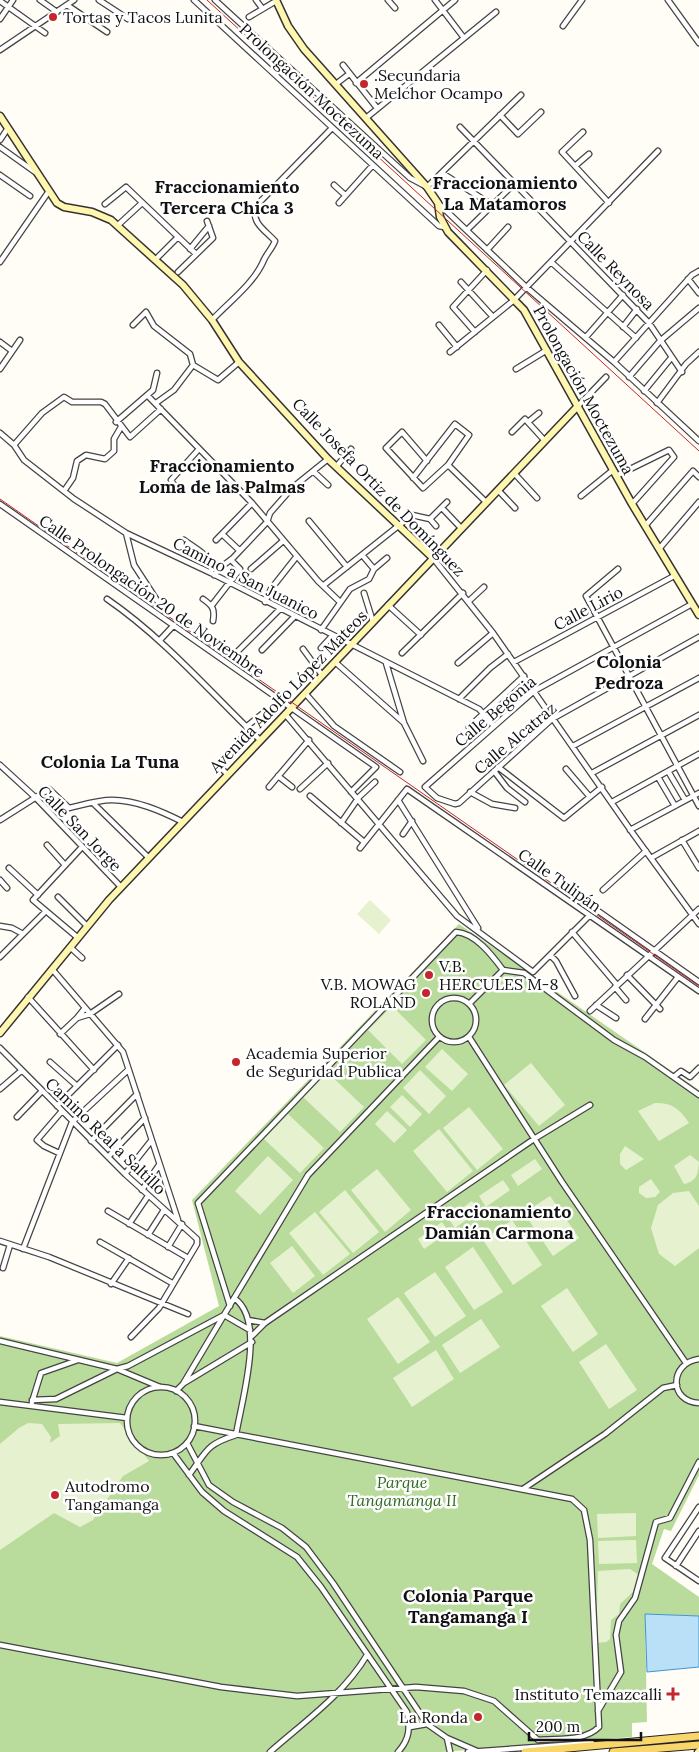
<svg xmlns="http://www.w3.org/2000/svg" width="699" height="1752" viewBox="0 0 699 1752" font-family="Lora,serif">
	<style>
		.forest { fill: #b9dc9c }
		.pitch { fill: #e6f2cf }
		.water { fill: #b9e0f7; stroke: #3f96cf }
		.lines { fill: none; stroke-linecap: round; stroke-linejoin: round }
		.street-casing { stroke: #444; stroke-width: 7 }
		.secondary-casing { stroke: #333; stroke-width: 9 }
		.primary-casing { stroke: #222; stroke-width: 9 }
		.street { stroke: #fff; stroke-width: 4.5 }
		.secondary { stroke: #fff6b0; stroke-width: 6 }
		.primary { stroke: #f9d66b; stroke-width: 7 }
		.rail { stroke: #c4262e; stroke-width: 1 }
		.poi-dot { fill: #c4262e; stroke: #fff; stroke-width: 2 }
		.labels { text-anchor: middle; stroke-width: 5; stroke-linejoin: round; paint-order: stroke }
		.poi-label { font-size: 16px; fill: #111; stroke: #fff; text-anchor: start }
		.street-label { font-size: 16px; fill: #111; stroke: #fff }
		.park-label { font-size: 16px; font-style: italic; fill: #2f6b1f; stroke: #fff }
		.neighbourhood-label { font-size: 18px; font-weight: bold; fill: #111; stroke: #fff }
	</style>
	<rect width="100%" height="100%" fill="#fffdf5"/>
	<path class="forest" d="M459 924 699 1090V1475L671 1531 664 1529 652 1564 699 1597V1616L645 1614 647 1722 632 1723V1737L442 1752H0V1336L117 1363 219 1306 192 1200Z"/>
	<path class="pitch" d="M370 900 391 920 379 934 357 914Z
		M392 1006 426 1040 402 1064 368 1030Z
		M442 1049 468 1074 452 1091 425 1067Z
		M531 1063 565 1105 539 1126 504 1085Z
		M420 1070 446 1096 429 1114 403 1088Z
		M327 1072 364 1107 340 1132 303 1097Z
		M402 1095 422 1114 410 1127 390 1107Z
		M655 1103C672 1103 679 1108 689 1123L659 1141 638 1111Z
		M469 1107 503 1149 477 1170 443 1128Z
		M387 1111 407 1130 394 1143 375 1124Z
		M288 1114 324 1148 300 1173 264 1139Z
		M439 1129 473 1171 447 1192 413 1151Z
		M625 1146 644 1159 626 1170 620 1164V1154Z
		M690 1155 699 1162C698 1174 697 1181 684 1184L674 1166Z
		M268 1156 293 1180 260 1215 235 1191Z
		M535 1159 542 1169 518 1186 511 1175Z
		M377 1169 411 1210 385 1232 351 1190Z
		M651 1179 660 1192 655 1197 646 1198 639 1193V1187Z
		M503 1180 510 1190 486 1207 479 1196Z
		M345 1190 379 1232 353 1253 319 1212Z
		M689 1191 699 1206V1248L675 1266 659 1254 651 1228 658 1205 673 1193Z
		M550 1196 579 1238 553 1256 524 1213Z
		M472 1201 479 1211 455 1228 448 1218Z
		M315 1212 350 1254 323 1275 289 1233Z
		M512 1220 542 1265 513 1285 483 1240Z
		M442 1222 449 1232 424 1249 418 1239Z
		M292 1246 315 1276 293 1293 270 1263Z
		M473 1247 503 1292 474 1310 445 1267Z
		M435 1272 466 1316 435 1337 404 1293Z
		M567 1288 598 1334 573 1352 541 1306Z
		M398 1297 430 1342 398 1364 367 1319Z
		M481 1319 500 1347 460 1373 442 1345Z
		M606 1344 637 1390 609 1409 579 1362Z
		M436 1350 454 1379 412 1407 393 1378Z
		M28 1423 42 1424 51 1437 50 1443 60 1436 58 1424 120 1423 149 1461 123 1476 93 1520 80 1527 54 1513 0 1550V1444L19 1428Z
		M636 1513V1536L598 1538 597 1514Z
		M636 1540 637 1563 599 1564 598 1541Z
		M630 1569 639 1575 635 1590 620 1604 619 1614 611 1620 610 1639 606 1642 596 1643 598 1571Z"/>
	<path class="water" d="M645 1614 699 1616V1667L647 1672Z"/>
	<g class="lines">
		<defs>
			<path id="street" d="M40 0 57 12
				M99 0 128 19
				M194 0 439 226 444 227
				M215 0 410 178 427 187 521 95
				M256 0 262 8
				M388 0 395 8
				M435 0 464 38
				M668 0 699 43
				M0 1 45 33
				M67 5 107 32
				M249 17 276 1
				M0 19 13 0
				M563 26 582 0
				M0 50 74 0
				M343 65 377 108
				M356 83 455 0
				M336 84 349 74
				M500 115 518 134 541 112
				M366 118 496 12
				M460 127 649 323 682 372
				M583 132 562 152 609 203
				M0 140 8 128
				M0 147 35 172
				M575 166 589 154
				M442 173 492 205
				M0 175 30 196
				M334 185 345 195
				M339 203 372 166
				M438 203 526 287 614 362 699 441
				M105 204 126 187 196 254
				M117 226 142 203
				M467 230 515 183
				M190 249 209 226
				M487 250 508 227
				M155 260 178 237
				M0 262 49 191
				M551 262 636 338
				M178 272 213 238 207 221
				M688 279 699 293
				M461 282 493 317
				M212 320C229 302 253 284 263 262 266 254 272 249 275 241 265 230 252 224 255 207L332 128
				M133 325 146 312 154 326 190 354 193 365
				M439 325 457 347
				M623 327 637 309
				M475 332 453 307 487 270
				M586 337 623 295
				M0 342 12 351
				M450 352 514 300 658 151
				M614 362 692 275 699 271
				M193 365 218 380 239 362
				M0 369 20 340
				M516 369 547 350
				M629 377 660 341 699 308
				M644 391 671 358
				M147 395 252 503 318 581 340 602
				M156 403 174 390 193 365
				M657 403 686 364 699 352
				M577 407 606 377
				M116 422 153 390 157 373
				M528 422 539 413
				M512 432 525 419 545 441
				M0 433 14 445 24 460 74 499 126 533 211 573 479 709 494 726
				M14 445 42 413 64 397 72 402H101L105 404 130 437 161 409
				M448 465 486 502
				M336 467 351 449
				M314 472 328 485
				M514 473 537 498
				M616 476 669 450 674 457 632 504
				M413 478 455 424 469 435 448 465 423 488 386 448 402 432 427 461
				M176 488 171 480 199 449
				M498 490 515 508
				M64 491 73 478 77 461 86 455 105 459 114 451V439L121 427
				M581 496 613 470
				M0 504 376 767 351 792
				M442 508 461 528
				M430 519 447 502
				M309 521 347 567
				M645 526 693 471 699 477
				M126 533 134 565 160 605
				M222 534 239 550
				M184 540C195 548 204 552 212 564L211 573
				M216 540 252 503
				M659 549 699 502
				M363 556 374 569
				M433 558 493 633 634 835 699 924
				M225 564 233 558 267 522 270 513 292 488 328 459
				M251 569 283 541
				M618 569 586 596 699 806
				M214 575 221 567
				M324 585 412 515 430 519 436 526
				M364 593 373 622
				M107 599C165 639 210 692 260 740
				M203 599C213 606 215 609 213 621
				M469 601 484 587
				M265 602 271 589 297 556
				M692 604 534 691 425 787 437 798 455 804 459 803 552 719 699 637
				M212 605 240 569 231 560
				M388 605 421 635
				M321 630 350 589 369 579 374 569 387 558
				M160 640 174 625
				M321 648 332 636
				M303 649 322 675
				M262 650 294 617
				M402 653 463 593
				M233 656 280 609
				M335 662 403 722
				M514 662 674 576
				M386 663 404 723 423 761
				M458 663 493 633
				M305 693 334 726 400 772
				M459 699 490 668 508 654
				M285 714 457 916 533 972 589 916
				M246 727 262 714
				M469 727 524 676
				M573 746 699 678
				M0 765 36 798 121 887
				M498 767 564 818 602 787
				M566 769 590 797
				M494 771 507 788 525 802
				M668 771 685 800
				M592 773 699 715
				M228 775 220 767 222 760 249 730
				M278 776 292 787
				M658 777 675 806
				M269 787 309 740
				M300 789 328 763
				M470 792 492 804 515 808
				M310 796 364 842
				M398 800 478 928
				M612 802 699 754
				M93 803 149 858
				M0 820 49 789 69 808C82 805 98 800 112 800 136 800 161 811 183 822
				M341 823 359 797 375 782
				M630 830 699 793
				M403 834 412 821
				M682 840 699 868
				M47 845 65 865
				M360 848 407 789 699 991
				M651 858 699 831
				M9 868 38 895
				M0 880 7 888
				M567 889 699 982
				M603 890 646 851
				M58 897 87 926
				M0 926 12 928 23 934
				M572 932 617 985
				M77 937 33 900 82 847
				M70 947 82 958
				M550 955 556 961 575 996
				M0 957 46 911
				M52 969 123 1052 178 1220
				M503 970 524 973 614 1040 645 1057 699 1095
				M627 975 660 1009
				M615 987 626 1000
				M28 997 94 1070
				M432 1020a22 22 0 1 1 44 0a22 22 0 1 1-44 0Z
				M596 1005 616 1018
				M590 1011 699 909
				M77 1018 85 1008
				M645 1019 678 977
				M60 1034 77 1018 90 1014 119 994
				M469 1037 562 1182 686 1363
				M0 1048 125 1174 197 1239V1244L159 1308 131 1337
				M50 1062 77 1086
				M675 1076 681 1071 690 1077 699 1068
				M0 1089 21 1071
				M57 1106 118 1045
				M17 1117 42 1091
				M91 1141 137 1094
				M59 1153 44 1146 37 1140 62 1111
				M108 1157 145 1118
				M125 1174 151 1141
				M142 1190 159 1165
				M108 1211 188 1258
				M129 1224 148 1196
				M148 1235 164 1210
				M0 1241 49 1257 188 1314
				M100 1242 172 1283
				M168 1247 182 1224
				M23 1249 72 1122 128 1070
				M3 1268 10 1245
				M111 1284 129 1258
				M230 1306 198 1203 456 932C475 933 492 955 503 970L469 1004
				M248 1320 265 1323
				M252 1336 265 1323 534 1139 590 1105
				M0 1341 117 1369 128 1366 224 1315 308 1175 439 1037
				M699 1359C669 1363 669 1402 699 1403
				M184 1383 252 1342
				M127 1421a34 34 0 1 1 68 0a34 34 0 1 1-68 0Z
				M176 1391 183 1384 224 1315 250 1330
				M32 1400 56 1399 117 1369 160 1387
				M0 1402 127 1418
				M32 1402 41 1373 78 1360
				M187 1443 209 1485 233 1502 282 1528 306 1547 333 1583 427 1724 447 1738 477 1751
				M173 1453 202 1492 224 1511 297 1557 321 1587 407 1712C410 1728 410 1739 398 1752
				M189 1475C207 1451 205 1445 236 1435 241 1402 267 1320 234 1298
				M523 1489 605 1434 663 1388 677 1385
				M699 1507 665 1558 699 1581
				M676 1566 699 1531
				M0 1645 221 1687 297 1696 416 1687 464 1691 494 1701 538 1740C558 1738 584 1742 599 1727L590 1540 584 1510 572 1499 194 1426
				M598 1711 621 1672 616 1635 619 1621 635 1598 656 1522 670 1518 699 1462
				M410 1727 427 1724
				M447 1738 450 1752
				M270 1752C304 1722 344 1694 367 1655
				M468 1752 592 1743"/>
			<path id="secondary" d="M276 0 288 26 304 49 427 187 438 203 440 217 448 232 524 310 632 504 699 615
				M0 116 57 203 64 207 92 212 111 220 183 285 212 320 239 362 328 459 433 558
				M0 1033 109 900 577 407
				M698 1752 699 1751"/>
			<path id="primary" d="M525 1752 699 1736
				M613 1752 699 1745"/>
		</defs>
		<use href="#street" class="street-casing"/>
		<use href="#secondary" class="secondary-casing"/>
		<use href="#primary" class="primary-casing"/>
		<use href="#street" class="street"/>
		<use href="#secondary" class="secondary"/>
		<use href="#primary" class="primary"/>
		<path class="rail" d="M207 0 699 451
			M0 499 699 986"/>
	</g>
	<g class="poi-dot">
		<circle cx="53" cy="17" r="5"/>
		<circle cx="364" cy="84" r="5"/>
		<circle cx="429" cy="975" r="5"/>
		<circle cx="426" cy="993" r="5"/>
		<circle cx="236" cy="1062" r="5"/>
		<circle cx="55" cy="1495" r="5"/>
		<path d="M670.5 1686.5h5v5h5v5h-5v5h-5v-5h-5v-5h5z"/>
		<circle cx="478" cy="1717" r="5"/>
	</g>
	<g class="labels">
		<g class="poi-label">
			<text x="63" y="23">Tortas y Tacos Lunita</text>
			<text x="374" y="81">.Secundaria<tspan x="374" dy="18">Melchor Ocampo</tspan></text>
			<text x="439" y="972">V.B.<tspan x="439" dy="18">HERCULES M-8</tspan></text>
			<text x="416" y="990" text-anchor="end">V.B. MOWAG<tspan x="416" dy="18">ROLAND</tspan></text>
			<text x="246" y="1059">Academia Superior<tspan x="246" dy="18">de Seguridad Publica</tspan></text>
			<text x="65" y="1492">Autodromo<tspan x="65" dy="18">Tangamanga</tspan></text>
			<text x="662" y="1700" text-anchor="end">Instituto Temazcalli</text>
			<text x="468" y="1723" text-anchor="end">La Ronda</text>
		</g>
		<g class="street-label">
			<text transform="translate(312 91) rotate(43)" y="6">Prolongación Moctezuma</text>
			<text transform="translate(616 270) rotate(46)" y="6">Calle Reynosa</text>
			<text transform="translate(584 390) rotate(61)" y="6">Prolongación Moctezuma</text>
			<text transform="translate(379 487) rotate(46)" y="6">Calle Josefa Ortiz de Domínguez</text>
			<text transform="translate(246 578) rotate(27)" y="6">Camino a San Juanico</text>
			<text transform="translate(152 596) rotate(35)" y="6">Calle Prolongación 20 de Noviembre</text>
			<text transform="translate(588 608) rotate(-28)" y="6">Calle Lirio</text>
			<text transform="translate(288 691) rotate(-46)" y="6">Avenida Adolfo López Mateos</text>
			<text transform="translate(495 711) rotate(-40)" y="6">Calle Begonia</text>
			<text transform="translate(515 738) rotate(-40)" y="6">Calle Alcatraz</text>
			<text transform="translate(80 828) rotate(46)" y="6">Calle San Jorge</text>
			<text transform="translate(560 880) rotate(35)" y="6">Calle Tulipán</text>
			<text transform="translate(106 1136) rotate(44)" y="6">Camino Real a Saltillo</text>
		</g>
		<g class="park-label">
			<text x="402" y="1488">Parque<tspan x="402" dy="18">Tangamanga II</tspan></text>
		</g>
		<g class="neighbourhood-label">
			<text x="505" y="189">Fraccionamiento<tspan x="505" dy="21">La Matamoros</tspan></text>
			<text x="227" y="193">Fraccionamiento<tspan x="227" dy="21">Tercera Chica 3</tspan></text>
			<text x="222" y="472">Fraccionamiento<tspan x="222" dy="21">Loma de las Palmas</tspan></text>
			<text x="629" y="668">Colonia<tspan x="629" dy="21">Pedroza</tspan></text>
			<text x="110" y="768">Colonia La Tuna</text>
			<text x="499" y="1218">Fraccionamiento<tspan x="499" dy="21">Damián Carmona</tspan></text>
			<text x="468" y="1602">Colonia Parque<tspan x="468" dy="21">Tangamanga I</tspan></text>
		</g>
	</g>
	<path d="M529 1732v8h112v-8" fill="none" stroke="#111111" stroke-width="2.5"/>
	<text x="536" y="1732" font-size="15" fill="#111111" stroke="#ffffff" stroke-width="4" paint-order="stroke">200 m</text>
</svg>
